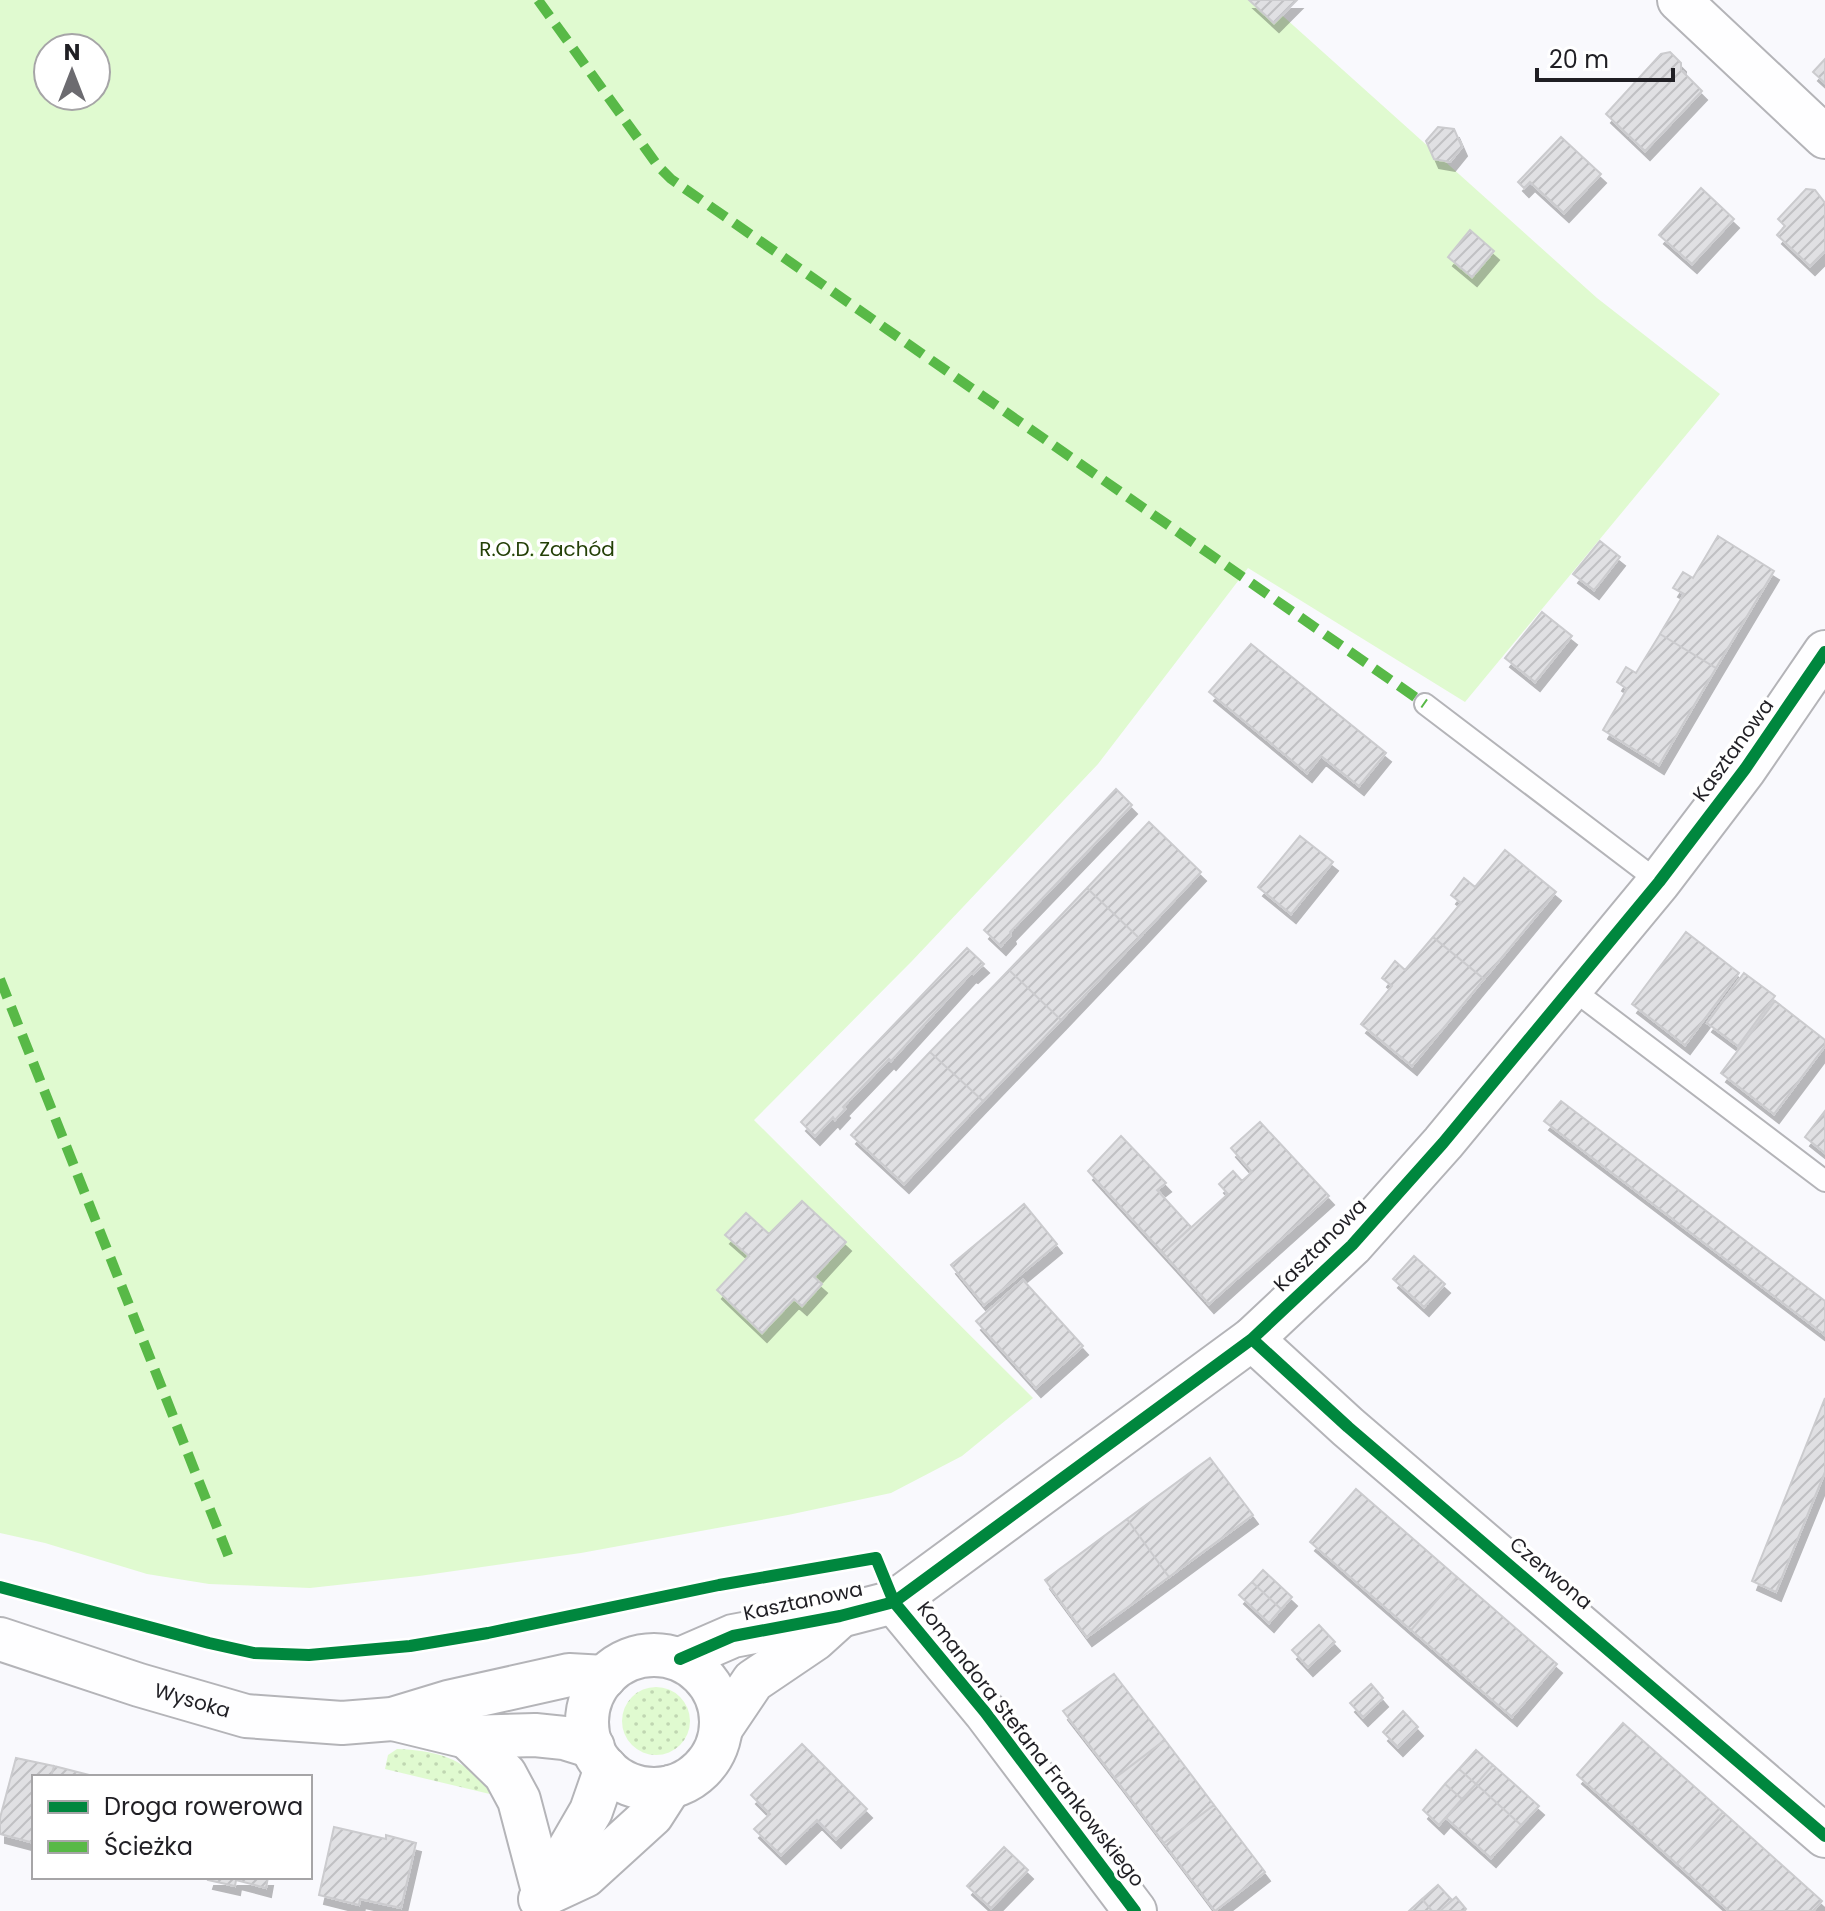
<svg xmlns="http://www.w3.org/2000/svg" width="1825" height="1911" viewBox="0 0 1825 1911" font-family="Poppins,sans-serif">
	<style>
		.grass { fill: url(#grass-dots) }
		.garden { fill: #e0fad0; fill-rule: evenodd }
		.building { fill: url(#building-hatch); stroke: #cbcbce; stroke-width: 2; filter: url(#shadow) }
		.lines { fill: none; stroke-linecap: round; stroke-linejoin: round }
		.service-casing { stroke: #b4b4b8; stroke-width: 24 }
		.minor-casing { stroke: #b4b4b8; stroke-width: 46 }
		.service { stroke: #fefeff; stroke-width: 20 }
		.minor { stroke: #fefeff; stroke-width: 42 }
		.quiet { stroke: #58b947; stroke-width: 10; stroke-dasharray: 20 10; stroke-linecap: butt }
		.cycleway-casing { stroke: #fff; stroke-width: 17 }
		.cycleway { stroke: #00873e; stroke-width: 12 }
		.labels { text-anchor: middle; stroke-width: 7; stroke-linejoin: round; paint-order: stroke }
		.park-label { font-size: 20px; fill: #244007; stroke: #fff }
		.street-label { font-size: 20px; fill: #201f24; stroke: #fff }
	</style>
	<defs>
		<pattern id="grass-dots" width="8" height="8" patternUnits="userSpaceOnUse" patternTransform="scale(2)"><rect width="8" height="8" fill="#e0fad0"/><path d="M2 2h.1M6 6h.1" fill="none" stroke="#c0d6b2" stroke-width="1.8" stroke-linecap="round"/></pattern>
		<pattern id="building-hatch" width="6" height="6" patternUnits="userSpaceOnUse" patternTransform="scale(2)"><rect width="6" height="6" fill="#e0e0e3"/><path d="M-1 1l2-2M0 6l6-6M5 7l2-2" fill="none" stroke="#c0c0c3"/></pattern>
		<filter id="shadow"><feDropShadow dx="5" dy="9" stdDeviation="0" flood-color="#0004"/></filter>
	</defs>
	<rect width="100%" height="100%" fill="#f9f9fd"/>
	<path class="grass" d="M622 1721a34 34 0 1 1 68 0a34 34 0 1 1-68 0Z
		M397 1749C442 1751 465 1759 494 1795L385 1769 388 1755Z"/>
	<path class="garden" d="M0 0H1265L1597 298 1720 394 1465 702 1248 568 1098 764 912 961 754 1120 1033 1398 962 1456 891 1493 788 1515 581 1553 419 1576 310 1588 209 1584 147 1574 45 1543 0 1533ZM48 48H96V96H48Z"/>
	<path class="building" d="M1249 0H1297L1274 23Z
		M1670 52 1681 63V70L1702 91 1645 151 1606 114 1661 54Z
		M1825 59V83L1813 72Z
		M1438 127 1454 129 1462 147 1450 162 1434 159 1426 141Z
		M1561 137 1601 174 1564 213 1530 182 1524 188 1518 182Z
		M1701 188 1734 219 1692 264 1659 235Z
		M1806 189 1815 190 1825 203V251L1810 266 1777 235 1785 226 1778 219Z
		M1470 230 1494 251 1472 277 1448 257Z
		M1718 536 1774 571 1716 668 1660 634 1684 594 1673 588 1683 572 1693 578Z
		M1600 541 1620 557 1594 590 1573 574Z
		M1542 612 1572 636 1535 682 1505 658Z
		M1660 634 1716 668 1659 765 1603 730 1627 689 1617 682 1626 667 1636 673Z
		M1251 644 1386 753 1359 786 1321 756 1307 773 1209 692Z
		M1116 789 1132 805 1010 932 1011 935 1001 946 984 930Z
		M1149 822 1201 872 1139 938 1087 888Z
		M1300 836 1333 862 1291 914 1258 887Z
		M1505 850 1556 892 1484 979 1433 937 1461 903 1451 895 1464 878 1475 887Z
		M1087 888 1139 938 1061 1020 1009 970Z
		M1686 932 1739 973 1685 1045 1632 1004Z
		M1433 937 1484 979 1412 1066 1361 1024 1392 986 1382 978 1395 961 1405 970Z
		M967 948 984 964 973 974 971 973 891 1061 889 1059 843 1107 845 1109 835 1120 833 1117 815 1136 801 1122Z
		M1009 970 1061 1020 983 1101 930 1052Z
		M1744 973 1775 996 1738 1046 1707 1023Z
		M1775 1001 1825 1040V1046L1774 1114 1721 1073Z
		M930 1052 983 1101 904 1184 851 1135Z
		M1561 1101 1825 1301V1335L1544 1121Z
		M1825 1111V1153L1805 1137Z
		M1260 1122 1329 1196 1209 1304 1163 1253 1228 1194 1219 1184 1233 1171 1242 1181 1252 1172 1231 1148Z
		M1121 1136 1166 1183 1157 1190 1191 1227 1163 1253 1088 1171Z
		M802 1201 846 1242 814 1277 822 1284 802 1306 794 1299 762 1333 717 1290 749 1256 725 1235 746 1213 769 1234Z
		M1024 1204 1057 1244 984 1305 951 1265Z
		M1414 1256 1445 1284 1424 1307 1393 1279Z
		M1023 1280 1083 1346 1036 1388 976 1321Z
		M1825 1398V1472L1776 1592 1752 1581Z
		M1210 1458 1253 1515 1169 1577 1127 1519Z
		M1356 1489 1457 1577 1411 1630 1310 1542Z
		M1127 1519 1169 1577 1087 1637 1045 1580Z
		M1263 1570 1292 1597 1281 1609 1252 1582Z
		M1457 1577 1557 1664 1512 1717 1411 1630Z
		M1252 1582 1281 1609 1269 1623 1239 1595Z
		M1319 1625 1335 1642 1308 1667 1292 1650Z
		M1114 1674 1165 1740 1115 1778 1063 1711Z
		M1371 1684 1383 1698 1363 1717 1350 1703Z
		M1403 1711 1418 1727 1398 1747 1383 1732Z
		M1623 1723 1723 1812 1677 1864 1577 1775Z
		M1165 1740 1214 1805 1164 1843 1115 1778Z
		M802 1744 867 1809 836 1839 817 1820 781 1855 754 1829 770 1814 751 1795Z
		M1476 1750 1493 1765 1476 1784 1459 1769Z
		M16 1758 54 1766 51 1777H34V1843L0 1834V1818Z
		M1493 1765 1539 1806 1521 1825 1476 1784Z
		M54 1766 97 1777H51Z
		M1459 1769 1476 1784 1462 1799 1445 1784Z
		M1445 1784 1462 1799 1439 1825 1423 1810Z
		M1476 1784 1521 1825 1491 1858 1446 1818Z
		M1214 1805 1265 1872 1215 1911 1164 1843Z
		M1723 1812 1822 1901 1813 1911H1729L1677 1864Z
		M334 1827 386 1839V1835L416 1843 401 1908 360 1899 359 1905 319 1895Z
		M1004 1847 1028 1870 991 1908 967 1886Z
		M209 1877H268L266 1888 236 1880 235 1886 208 1880Z
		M1438 1885 1452 1900 1440 1911H1432L1422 1899Z
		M1456 1897 1466 1909 1464 1911H1440Z
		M1422 1899 1432 1911H1409Z"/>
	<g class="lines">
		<defs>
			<path id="service" d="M1425 704 1659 882
				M1572 989 1825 1181"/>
			<g id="minor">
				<path d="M1679 0 1825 137"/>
				<path d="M1252 1339 1348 1427 1825 1836"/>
				<path d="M894 1602 985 1712 1135 1911"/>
				<path id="s1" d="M0 1639 139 1685 246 1716 342 1723 392 1719 448 1702 569 1675 605 1677"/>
				<circle cx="654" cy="1722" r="67"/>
				<path d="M680 1659 733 1636 840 1616 894 1602 1252 1339 1352 1245 1443 1143 1659 882 1745 769 1825 652"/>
				<path d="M393 1719 467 1737 535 1735 564 1738 593 1747"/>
				<path d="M722 1727 753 1681 815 1639 836 1620"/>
				<path d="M467 1737 505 1774 519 1800 544 1895"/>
				<path d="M544 1895 585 1876 652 1815 670 1787"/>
				<path d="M540 1899 591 1811 606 1768"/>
			</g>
		</defs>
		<use href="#service" class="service-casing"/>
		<use href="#minor" class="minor-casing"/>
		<use href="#service" class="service"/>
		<use href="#minor" class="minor"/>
		<path class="quiet" d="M538 0 658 166 671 179 1425 704
			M0 979 230 1560"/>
		<defs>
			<path id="cycleway" d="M1252 1339 1348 1427 1825 1836
				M0 1587 209 1643 254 1653 309 1655 410 1646 488 1633 719 1585 876 1558 894 1602 985 1712 1135 1911
				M680 1659 733 1636 840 1616 894 1602 1252 1339 1352 1245 1443 1143 1659 882 1745 769 1825 652"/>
		</defs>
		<use href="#cycleway" class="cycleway-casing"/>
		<use href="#cycleway" class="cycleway"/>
	</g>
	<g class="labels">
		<g class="park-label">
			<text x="547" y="556">R.O.D. Zachód</text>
		</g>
		<g class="street-label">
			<text transform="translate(1733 750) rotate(-54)" y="7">Kasztanowa</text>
			<text transform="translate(1320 1245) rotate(-45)" y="7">Kasztanowa</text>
			<text transform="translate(1551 1573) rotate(40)" y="7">Czerwona</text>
			<text transform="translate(803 1601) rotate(-12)" y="7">Kasztanowa</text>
			<text dy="7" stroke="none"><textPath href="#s1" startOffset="202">Wysoka</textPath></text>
			<text transform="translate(1031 1744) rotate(52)" y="7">Komandora Stefana Frankowskiego</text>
		</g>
	</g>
	<rect x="32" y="1775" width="280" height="104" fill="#ffffff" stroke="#a6a5a7" stroke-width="2"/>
	<rect x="48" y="1801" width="40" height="12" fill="#00873e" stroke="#a6a5a7" stroke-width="2"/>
	<text x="104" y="1815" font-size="24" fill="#201f24">Droga rowerowa</text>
	<rect x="48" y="1841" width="40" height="12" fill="#58b947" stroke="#a6a5a7" stroke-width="2"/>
	<text x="104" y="1855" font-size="24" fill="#201f24">Ścieżka</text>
	<g transform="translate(72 72)"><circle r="38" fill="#ffffff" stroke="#a6a5a7" stroke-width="2"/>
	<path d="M0-6L14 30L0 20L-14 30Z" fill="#6c6b70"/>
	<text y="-12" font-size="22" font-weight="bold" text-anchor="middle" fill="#201f24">N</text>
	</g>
	<path d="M1537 68v12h136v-12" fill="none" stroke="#201f24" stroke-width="4"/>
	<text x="1549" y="68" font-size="24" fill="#201f24" stroke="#ffffff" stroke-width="6" paint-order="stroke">20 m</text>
</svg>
